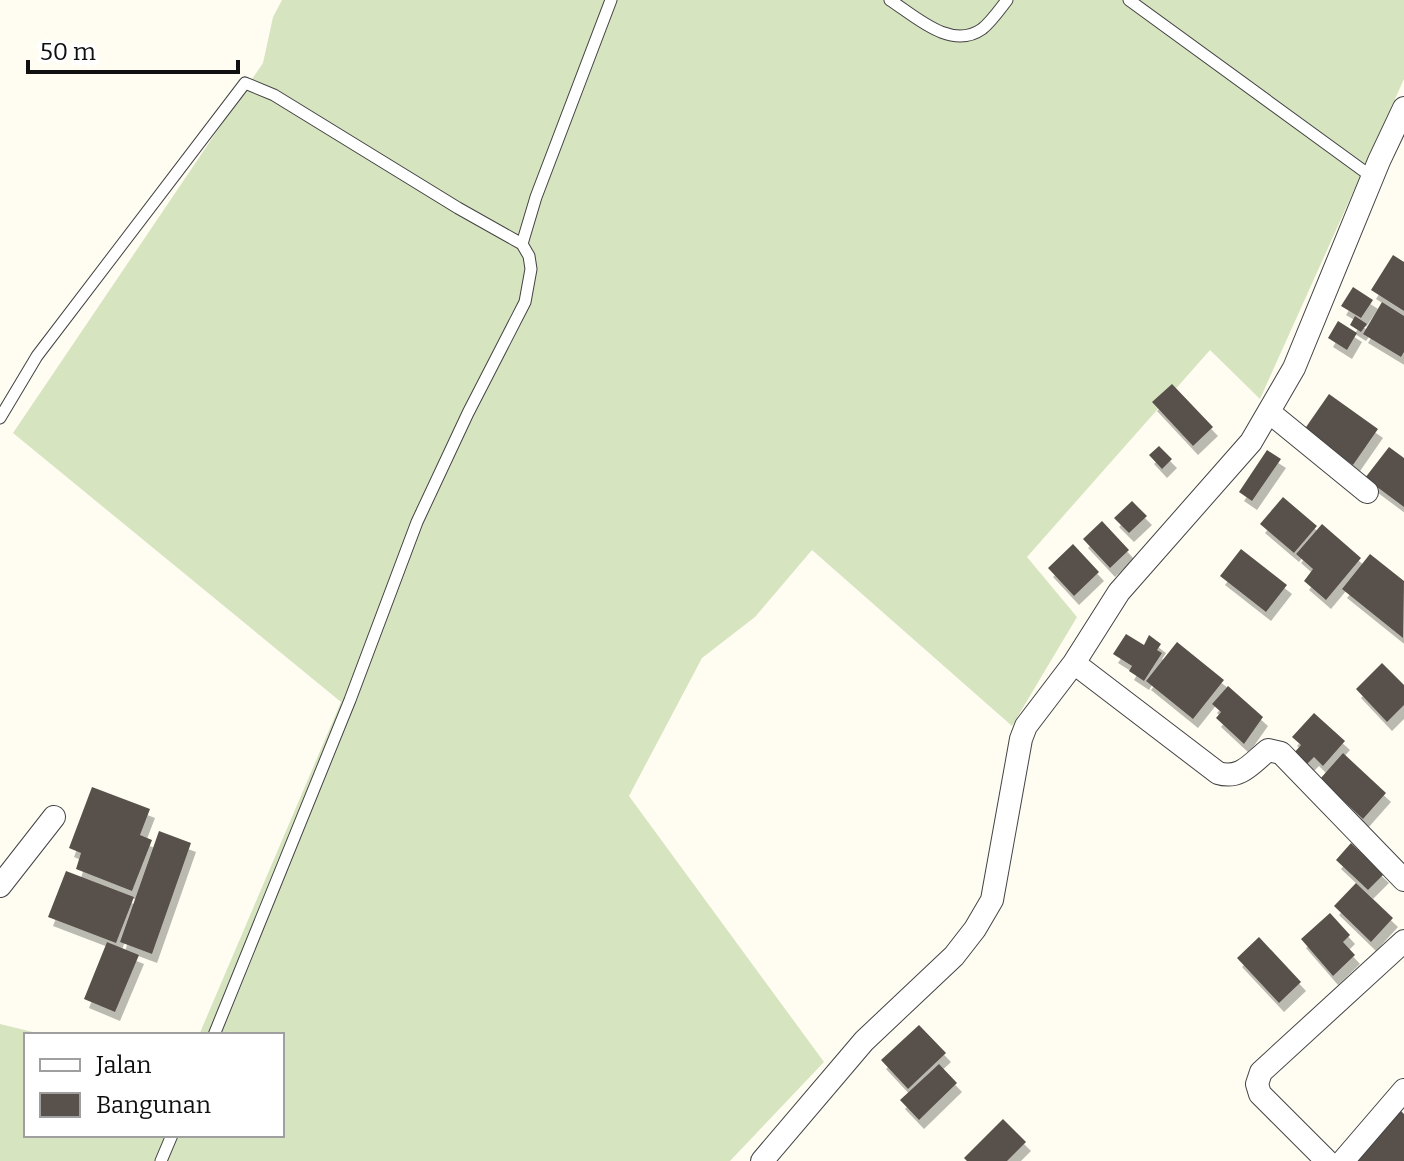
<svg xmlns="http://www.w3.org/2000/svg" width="1404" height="1161" viewBox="0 0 1404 1161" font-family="Bitter,serif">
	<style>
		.cemetery { fill: #d7e4c0 }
		.building { fill: #59514b; filter: url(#shadow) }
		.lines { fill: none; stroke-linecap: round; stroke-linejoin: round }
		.lane-casing { stroke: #434343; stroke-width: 13 }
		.street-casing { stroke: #434343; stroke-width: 24 }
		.lane { stroke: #fff; stroke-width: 11 }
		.street { stroke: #fff; stroke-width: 22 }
	</style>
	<defs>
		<filter id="shadow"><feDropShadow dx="5" dy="9" stdDeviation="0" flood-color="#0004"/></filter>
	</defs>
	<rect width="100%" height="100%" fill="#fffdf2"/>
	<path class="cemetery" d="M282 0H1404V79L1260 399 1210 350 1027 557 1077 617 1012 726 812 550 755 617 702 658 629 796 824 1062 730 1161H0V1024L45 1035H26V1135H282V1035H199L341 702 13 433 263 63 273 17Z"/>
	<path class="building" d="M1393 255 1404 262V311L1371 290Z
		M1353 287 1373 300 1361 318 1341 306Z
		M1382 302 1404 316V352L1401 357 1363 334Z
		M1355 316 1367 324 1361 332 1350 325Z
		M1338 321 1357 333 1347 350 1328 338Z
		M1172 384 1213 427 1193 446 1152 402Z
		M1329 394 1378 429 1353 465 1304 430Z
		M1159 446 1172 459 1162 469 1149 455Z
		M1389 447 1404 458V507L1365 478Z
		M1267 450 1281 459 1252 501 1239 492Z
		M1283 497 1317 526 1294 553 1260 524Z
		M1132 501 1147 516 1129 533 1114 518Z
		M1102 521 1129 550 1110 568 1083 539Z
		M1322 524 1361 558 1326 600 1304 581 1313 569 1296 554Z
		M1073 544 1099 572 1074 596 1048 568Z
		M1241 549 1287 585 1266 612 1220 576Z
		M1370 554 1404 581 1403 638 1342 589Z
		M1126 634 1144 645 1149 635 1161 644 1157 650 1162 653 1144 681 1129 671 1132 666 1113 654Z
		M1177 642 1224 680 1193 719 1146 681Z
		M1382 663 1404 685V705L1387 722 1356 689Z
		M1228 686 1263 717 1244 744 1216 718 1221 712 1212 704Z
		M1314 713 1345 741 1323 766 1314 757 1306 765 1293 754 1301 745 1292 737Z
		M1343 753 1386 793 1363 819 1320 779Z
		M92 787 150 809 140 835 152 840 132 891 76 869 81 853 69 848Z
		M159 831 191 843 152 954 120 942Z
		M1351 843 1384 874 1368 890 1336 860Z
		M66 871 134 897 116 943 48 917Z
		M1356 883 1393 918 1371 942 1334 906Z
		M1330 913 1350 935 1343 942 1355 955 1333 976 1301 939Z
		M1259 937 1301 982 1279 1003 1237 958Z
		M107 942 139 955 115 1012 84 999Z
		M919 1025 946 1053 908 1089 881 1060Z
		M939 1064 957 1083 919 1120 900 1100Z
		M1401 1111 1404 1114V1161H1354Z
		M1003 1119 1026 1142 1007 1161H967L964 1158Z"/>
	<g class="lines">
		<defs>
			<path id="lane" d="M890 0C915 16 951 51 982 29 991 22 1000 9 1007 0
				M1129 0 1372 177
				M522 244 536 197 611 0
				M0 418 37 356 245 83 274 95 458 208 522 244 529 256 531 269 525 302 468 413 417 522 350 700 214 1035
				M161 1161 172 1135"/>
			<path id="street" d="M1269 412 1367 492
				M1074 663 1218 773C1240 780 1252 763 1268 750L1281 753 1404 880
				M0 886 54 817
				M762 1161 864 1041 954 956 975 929 992 900 1021 739 1026 726 1074 663 1119 592 1251 442 1294 368 1379 161 1404 108
				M1327 1161 1260 1094 1257 1084 1261 1072 1404 941
				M1343 1161 1404 1090"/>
		</defs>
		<use href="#lane" class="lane-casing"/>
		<use href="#street" class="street-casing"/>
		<use href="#lane" class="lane"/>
		<use href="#street" class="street"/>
	</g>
	<rect x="24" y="1033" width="260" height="104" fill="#ffffff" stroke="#9f9f9f" stroke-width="2"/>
	<rect x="40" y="1059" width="40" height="12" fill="#ffffff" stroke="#9f9f9f" stroke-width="2"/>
	<text x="96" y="1073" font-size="24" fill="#101010">Jalan</text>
	<rect x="40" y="1093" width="40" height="24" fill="#59514b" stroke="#9f9f9f" stroke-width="2"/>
	<text x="96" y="1113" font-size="24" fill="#101010">Bangunan</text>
	<path d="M28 60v12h210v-12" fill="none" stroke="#101010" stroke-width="4"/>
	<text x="40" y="60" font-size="24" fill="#101010" stroke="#ffffff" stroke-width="6" paint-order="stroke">50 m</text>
</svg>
